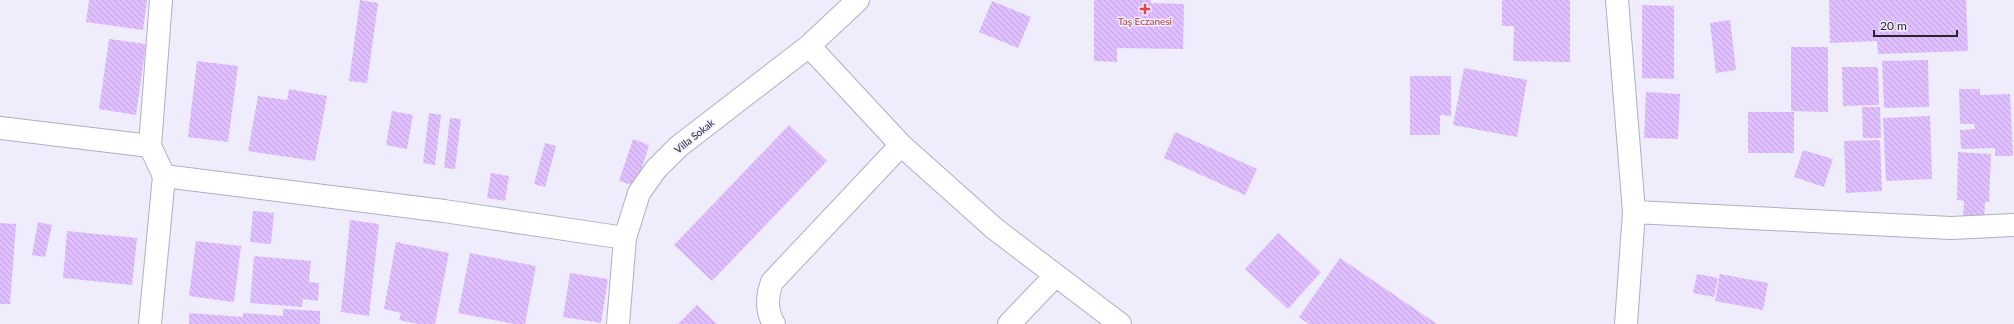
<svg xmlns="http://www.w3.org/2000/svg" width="2014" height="324" viewBox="0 0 2014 324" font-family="Lato,sans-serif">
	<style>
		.building { fill: url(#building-back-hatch) }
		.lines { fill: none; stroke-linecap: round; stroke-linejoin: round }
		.minor-casing { stroke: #b2adc5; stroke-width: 24 }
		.minor { stroke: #fff; stroke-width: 22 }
		.health-dot { fill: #e0444e; stroke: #efecfc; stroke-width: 1.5 }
		.labels { text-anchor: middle; stroke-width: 3; stroke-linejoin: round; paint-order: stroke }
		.health-label { font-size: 10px; fill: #be3a42; stroke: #efecfc }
		.street-label { font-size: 10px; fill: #27252e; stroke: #efecfc }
	</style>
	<defs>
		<pattern id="building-back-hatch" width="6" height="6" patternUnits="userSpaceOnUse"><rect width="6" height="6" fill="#dfbfff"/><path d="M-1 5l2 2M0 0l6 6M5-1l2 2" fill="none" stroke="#bfa4db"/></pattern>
	</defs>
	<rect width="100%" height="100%" fill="#efecfc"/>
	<path class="building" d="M89 0H147L143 30 86 22Z
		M360 0 378 3 367 83 349 81Z
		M1094 0H1151V3L1184 4 1183 49 1117 48V62L1094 61Z
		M1502 0H1570V62L1513 61 1514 26H1502Z
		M1829 0H1966L1968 51 1878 54 1877 41 1830 43Z
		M992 1 1031 17 1018 48 979 32Z
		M1642 5 1674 6V79L1642 78Z
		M1730 20 1736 70 1716 73 1710 23Z
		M109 39 146 44 136 115 99 109Z
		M1791 47H1828V112L1791 111Z
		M1928 60 1929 107 1884 108 1882 61Z
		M197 61 238 66 228 142 188 137Z
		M1842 67H1878L1879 105 1843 106Z
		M1464 68 1527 80 1517 137 1453 125Z
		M1410 76H1451V116L1440 115V135H1410Z
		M289 89 327 96 315 161 248 151 258 96 287 100Z
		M1959 89H1980V95L2010 94 2013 156H1995V148L1961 149 1960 130 1975 129 1974 124H1960Z
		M1646 92 1680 94 1678 139 1644 138Z
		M1862 107H1880L1881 138H1863Z
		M392 111 413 115 407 149 386 145Z
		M1748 112H1794V153H1748Z
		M429 113 441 115 435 165 423 163Z
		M1930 116 1932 179 1886 181 1883 118Z
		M450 118 461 119 455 169 444 168Z
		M789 125 827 161 712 281 674 245Z
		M1175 132 1257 169 1245 195 1164 158Z
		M633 139 649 145 636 186 619 181Z
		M1880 140 1882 191 1846 193 1844 141Z
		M545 143 556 146 545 187 534 184Z
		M1803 150 1833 159 1824 187 1794 177Z
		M1958 152 1991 154 1989 202H1985L1984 220 1963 219 1964 201 1957 200Z
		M491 173 509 176 505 201 487 198Z
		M253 211 274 213 271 244 250 242Z
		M350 220 379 224 369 316 341 312Z
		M38 222 52 225 45 257 32 255Z
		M0 223 16 224 10 304H0Z
		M67 231 137 238 132 285 63 278Z
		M1278 233 1321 272 1288 309 1245 269Z
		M196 241 241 246 234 302 189 296Z
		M396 242 449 253 435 324H418L399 320 401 313 384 309Z
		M470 253 536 266 525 324H514L458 313Z
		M254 256 311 261 309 282 319 283 318 301 303 299 302 307 250 303Z
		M1340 258 1437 324H1309L1299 317Z
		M570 273 608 279 601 323 563 317Z
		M1697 274 1718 278 1714 297 1693 293Z
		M1720 274 1768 283 1763 310 1715 301Z
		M697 305 717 324H678Z
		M283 309 320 311V324H189V313L243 317V313L283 316Z"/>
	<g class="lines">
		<defs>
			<path id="minor" d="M1617 0 1634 212 1626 324
				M809 46 901 145 995 229 1120 324
				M0 128 150 146
				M164 176 444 211 625 238
				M1634 212 1951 228 2014 225
				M150 324 164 176 150 146 161 0
				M618 324 625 238 639 193 656 169 678 147 809 46 858 0
				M774 324C766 311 767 296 772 282L901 145
				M1009 324 1055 276"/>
		</defs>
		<use href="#minor" class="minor-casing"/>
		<use href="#minor" class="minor"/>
	</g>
	<path class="health-dot" d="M1143 3h4v4h4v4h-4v4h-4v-4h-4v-4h4z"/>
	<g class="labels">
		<g class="health-label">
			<text x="1145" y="25">Taş Eczanesi</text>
		</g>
		<g class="street-label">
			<text transform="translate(694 136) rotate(-39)" y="4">Villa Sokak</text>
		</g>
	</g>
	<path d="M1874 30v6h83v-6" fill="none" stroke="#27252e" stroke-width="2"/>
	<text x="1880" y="30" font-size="12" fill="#27252e" stroke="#efecfc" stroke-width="3" paint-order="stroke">20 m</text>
</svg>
